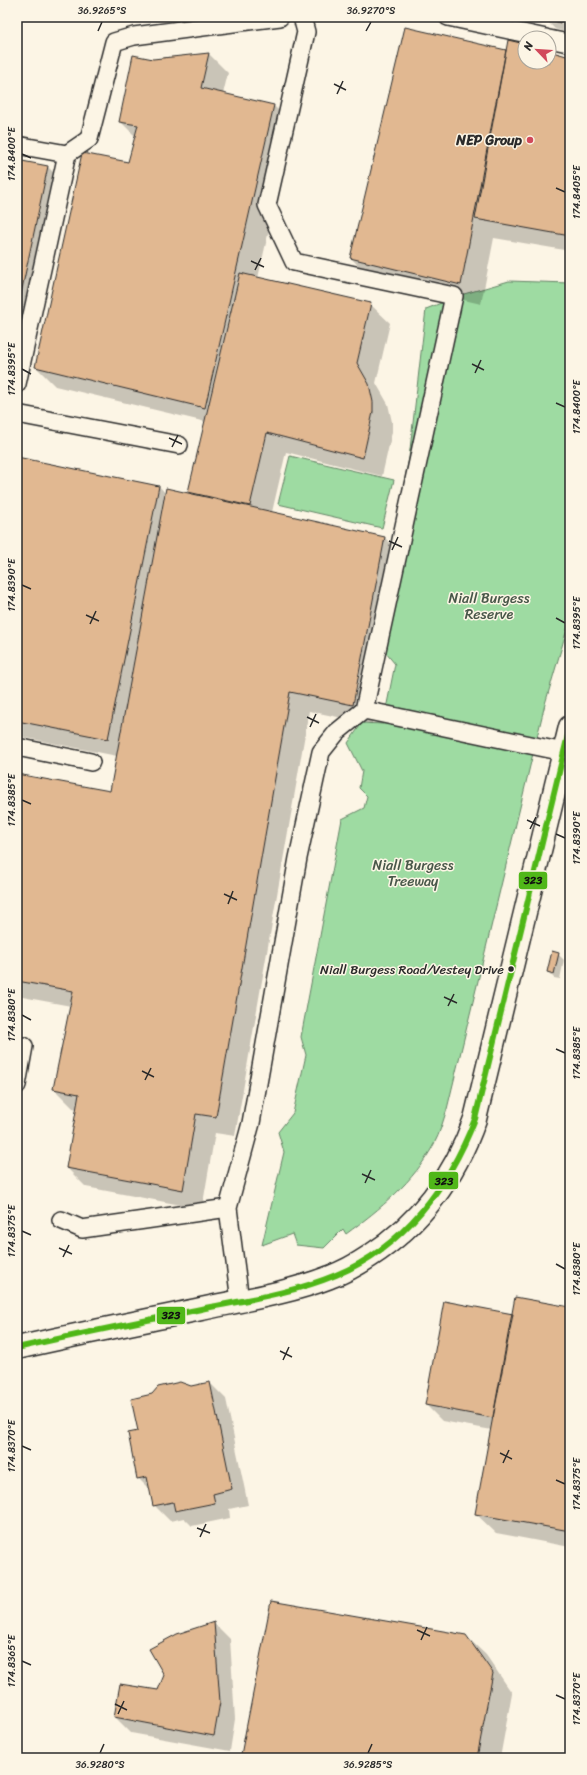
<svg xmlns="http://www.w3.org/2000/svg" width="587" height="1775" viewBox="0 0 587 1775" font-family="Sriracha,sans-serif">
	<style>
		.green { fill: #9edba2; stroke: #648366 }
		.shadow { fill: #0003 }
		.building { fill: #e1b891; stroke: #2b2b2b }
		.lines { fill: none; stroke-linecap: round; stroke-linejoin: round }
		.service-casing { stroke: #2b2b2b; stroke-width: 20 }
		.tertiary-casing { stroke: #2b2b2b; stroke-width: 25 }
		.service { stroke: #fcf5e5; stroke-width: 17 }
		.tertiary { stroke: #fcf5e5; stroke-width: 22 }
		.bus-1-casing { stroke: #fcf5e5; stroke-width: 9 }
		.bus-1 { stroke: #50b719; stroke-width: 6 }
		.ticks { fill: none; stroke: #2b2b2b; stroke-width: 1.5 }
		.poi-dot { fill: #d1495b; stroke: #fcf5e5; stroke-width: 1.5 }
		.bus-dot { fill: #2b2b2b; stroke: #fcf5e5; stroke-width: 1.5 }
		.labels { text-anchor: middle; stroke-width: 3; stroke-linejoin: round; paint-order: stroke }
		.bus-label { font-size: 13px; fill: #2b2b2b; stroke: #fcf5e5; text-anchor: end }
		.poi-label { font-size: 14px; font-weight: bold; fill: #2b2b2b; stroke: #fcf5e5; text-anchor: end }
		.park-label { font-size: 14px; fill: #485749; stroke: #fcf5e5 }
		.line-badge { stroke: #fcf5e5; stroke-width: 1.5 }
		.pale-badge-label { font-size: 11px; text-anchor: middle; font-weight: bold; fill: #111 }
		.neatline { fill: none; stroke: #2b2b2b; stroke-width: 1.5 }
		.ticks-label { font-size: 10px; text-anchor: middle; fill: #2b2b2b }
	</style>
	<rect width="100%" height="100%" fill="#fcf5e5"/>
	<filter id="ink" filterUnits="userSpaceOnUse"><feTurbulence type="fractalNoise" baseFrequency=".025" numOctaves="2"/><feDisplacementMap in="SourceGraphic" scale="8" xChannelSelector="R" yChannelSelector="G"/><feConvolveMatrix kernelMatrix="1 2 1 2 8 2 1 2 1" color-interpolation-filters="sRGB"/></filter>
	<g filter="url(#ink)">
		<path class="green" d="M509 281 569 283 570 288V619L545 704 447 1109C443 1121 440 1133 434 1144 414 1182 380 1209 346 1234L343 1229 324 1248 296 1245 292 1234 262 1245 284 1152 278 1132 293 1113 306 1055 301 1037 342 819 364 808 367 796 359 788 362 771 348 743 362 723 383 724 395 664 386 653 373 643 409 458 426 309 464 294Z
			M290 456 394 480 382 528 278 504Z"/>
		<path class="shadow" d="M522 17H541L540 21Z
			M570 17V33L555 29 544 18Z
			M405 28 507 51 525 45V62H549V52L570 58V251L494 238 481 304 370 278 351 258Z
			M209 54 228 73 223 94 274 106 293 125 258 278 370 304 390 323 376 383 388 404 392 422V432L382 476 286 452 272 512 385 538 404 557 372 724 309 711 235 1136 215 1133 202 1209 86 1187 67 1168 77 1109 73 1108 54 1089 71 1006 17 996V776L111 792 117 756 17 736V458L159 486 166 494 189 493 206 422 55 386 36 367 129 163 136 137 120 121 153 60Z
			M17 161 48 167 67 186 17 422Z
			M558 954 564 960 560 979 554 978 548 972Z
			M570 1308V1547L496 1533 476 1514 492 1430 442 1421 426 1405Z
			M180 1383 191 1387 210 1383 226 1399 248 1505 229 1509 230 1518 192 1526 184 1518 170 1521 154 1505 152 1492 138 1478 139 1431 153 1395 158 1388Z
			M214 1623 230 1639 235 1719 230 1751 131 1733 115 1717 158 1691Z
			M466 1636 486 1655 512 1693 500 1758H246L243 1755Z"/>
		<path class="building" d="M543 17H561L560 23Z
			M405 27 506 50 461 285 350 258Z
			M508 40 525 44V62H549V51L570 57V236L475 219Z
			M209 53 201 88 274 105 205 408 35 367 82 153 128 162 138 125 119 122 133 55 153 59Z
			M17 160 48 166 17 313Z
			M240 273 371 303 357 363 369 384 373 402V412L363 458 267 433 250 506 188 492Z
			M17 457 159 486 108 739 17 721Z
			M166 488 385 537 353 705 290 692 216 1117 196 1114 183 1190 66 1168 79 1094 53 1089 73 991 17 981V774L110 791Z
			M552 951 559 953 554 974 547 972Z
			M515 1297 570 1307V1531L475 1514Z
			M444 1301 513 1314 493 1418 425 1405Z
			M180 1382 191 1386 210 1382 232 1489 213 1494 215 1503 175 1511 173 1502 153 1506 147 1477 137 1479 128 1433 138 1431 131 1399 152 1394 158 1387Z
			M271 1601 466 1635 493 1673 477 1758H257L241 1755Z
			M214 1622 220 1702 214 1736 114 1717 120 1684 158 1690 164 1675 149 1649 177 1634Z"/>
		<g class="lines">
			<defs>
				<path id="service" d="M448 17 546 38
					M549 39 568 43
					M17 145 67 154 89 139 114 42 134 36 280 17
					M17 384 67 154
					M17 414 179 445
					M364 710 564 752
					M17 747 91 762
					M17 1085 24 1046
					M61 1220 82 1229 228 1208
					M240 1301 228 1208 251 1123 298 858 321 752 337 732 364 710 454 296 294 262 267 205 306 32 302 17"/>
				<path id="tertiary" d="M17 1348C78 1334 140 1322 201 1309 244 1300 289 1293 330 1277 344 1272 358 1264 370 1256 421 1223 455 1176 475 1119L570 727"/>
			</defs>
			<use href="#service" class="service-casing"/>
			<use href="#tertiary" class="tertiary-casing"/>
			<use href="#service" class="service"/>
			<use href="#tertiary" class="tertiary"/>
			<defs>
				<path id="bus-1" d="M17 1348C78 1334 139 1322 201 1309 246 1300 293 1293 336 1275 404 1247 449 1186 475 1119L570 727"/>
			</defs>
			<use href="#bus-1" class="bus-1-casing"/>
			<use href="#bus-1" class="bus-1"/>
		</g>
	</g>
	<path class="ticks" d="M98 31 102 22M366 31 371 22M334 84 346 90M337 94 343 81M22 154 31 158M556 188 565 192M251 261 264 267M255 270 261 258M472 364 484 370M22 369 31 374M475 373 481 360M556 403 565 407M169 438 182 444M172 447 178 435M389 541 402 547M392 550 398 537M22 585 31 589M86 615 99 621M556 618 565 623M90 624 96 611M307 717 319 723M310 727 316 714M22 800 31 804M527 820 540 826M530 829 536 817M556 834 565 838M224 894 237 900M228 904 233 891M444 997 457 1003M448 1006 454 994M22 1015 31 1020M556 1049 565 1053M142 1071 154 1077M145 1080 151 1068M362 1174 375 1180M365 1183 371 1170M22 1231 31 1235M59 1248 72 1254M63 1257 69 1245M556 1264 565 1269M280 1351 292 1357M283 1360 289 1347M22 1446 31 1450M500 1453 512 1459M503 1463 509 1450M556 1480 565 1484M197 1528 210 1533M200 1537 206 1524M417 1630 430 1636M421 1640 427 1627M22 1661 31 1665M556 1695 565 1699M115 1704 127 1710M118 1714 124 1701M100 1753 104 1744M368 1753 372 1744"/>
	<circle class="poi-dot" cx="530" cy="140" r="4"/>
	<circle class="bus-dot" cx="511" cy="969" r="3.5"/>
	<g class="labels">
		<g class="bus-label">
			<text x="504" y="974">Niall Burgess Road/Vestey Drive</text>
		</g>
		<g class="poi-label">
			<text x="522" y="145">NEP Group</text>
		</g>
		<g class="park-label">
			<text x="489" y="603">Niall Burgess<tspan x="489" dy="16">Reserve</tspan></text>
			<text x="413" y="870">Niall Burgess<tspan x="413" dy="16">Treeway</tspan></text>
		</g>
	</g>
	<g class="line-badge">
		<rect x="518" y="871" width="30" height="19" rx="4" fill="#50b719"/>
		<rect x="428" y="1171" width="31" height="19" rx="4" fill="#50b719"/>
		<rect x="156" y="1306" width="30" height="19" rx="4" fill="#50b719"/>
	</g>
	<g class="pale-badge-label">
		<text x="533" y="884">323</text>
		<text x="444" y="1185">323</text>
		<text x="171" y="1319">323</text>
	</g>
	<rect width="587" height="1775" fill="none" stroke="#fcf5e5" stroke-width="44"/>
	<g transform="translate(537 50) rotate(295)"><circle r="19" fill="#fcf5e5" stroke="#a8a49b"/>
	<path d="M0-3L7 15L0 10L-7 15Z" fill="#d1495b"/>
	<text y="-6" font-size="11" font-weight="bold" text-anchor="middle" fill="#2b2b2b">N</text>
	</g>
	<rect x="22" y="22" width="543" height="1731" class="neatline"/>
	<g class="ticks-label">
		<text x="102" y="14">36.9265°S</text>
		<text x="371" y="14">36.9270°S</text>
		<text transform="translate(11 154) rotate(-90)" y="4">174.8400°E</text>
		<text transform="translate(576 192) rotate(-90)" y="4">174.8405°E</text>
		<text transform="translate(11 369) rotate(-90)" y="4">174.8395°E</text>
		<text transform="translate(576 407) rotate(-90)" y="4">174.8400°E</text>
		<text transform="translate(11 585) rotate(-90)" y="4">174.8390°E</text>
		<text transform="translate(576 623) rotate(-90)" y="4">174.8395°E</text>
		<text transform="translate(11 800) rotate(-90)" y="4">174.8385°E</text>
		<text transform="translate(576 838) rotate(-90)" y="4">174.8390°E</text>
		<text transform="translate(11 1015) rotate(-90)" y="4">174.8380°E</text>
		<text transform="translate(576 1053) rotate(-90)" y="4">174.8385°E</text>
		<text transform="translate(11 1231) rotate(-90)" y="4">174.8375°E</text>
		<text transform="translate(576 1269) rotate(-90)" y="4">174.8380°E</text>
		<text transform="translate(11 1446) rotate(-90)" y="4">174.8370°E</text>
		<text transform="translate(576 1484) rotate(-90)" y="4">174.8375°E</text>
		<text transform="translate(11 1661) rotate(-90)" y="4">174.8365°E</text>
		<text transform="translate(576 1699) rotate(-90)" y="4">174.8370°E</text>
		<text x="100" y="1768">36.9280°S</text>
		<text x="368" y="1768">36.9285°S</text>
	</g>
</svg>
